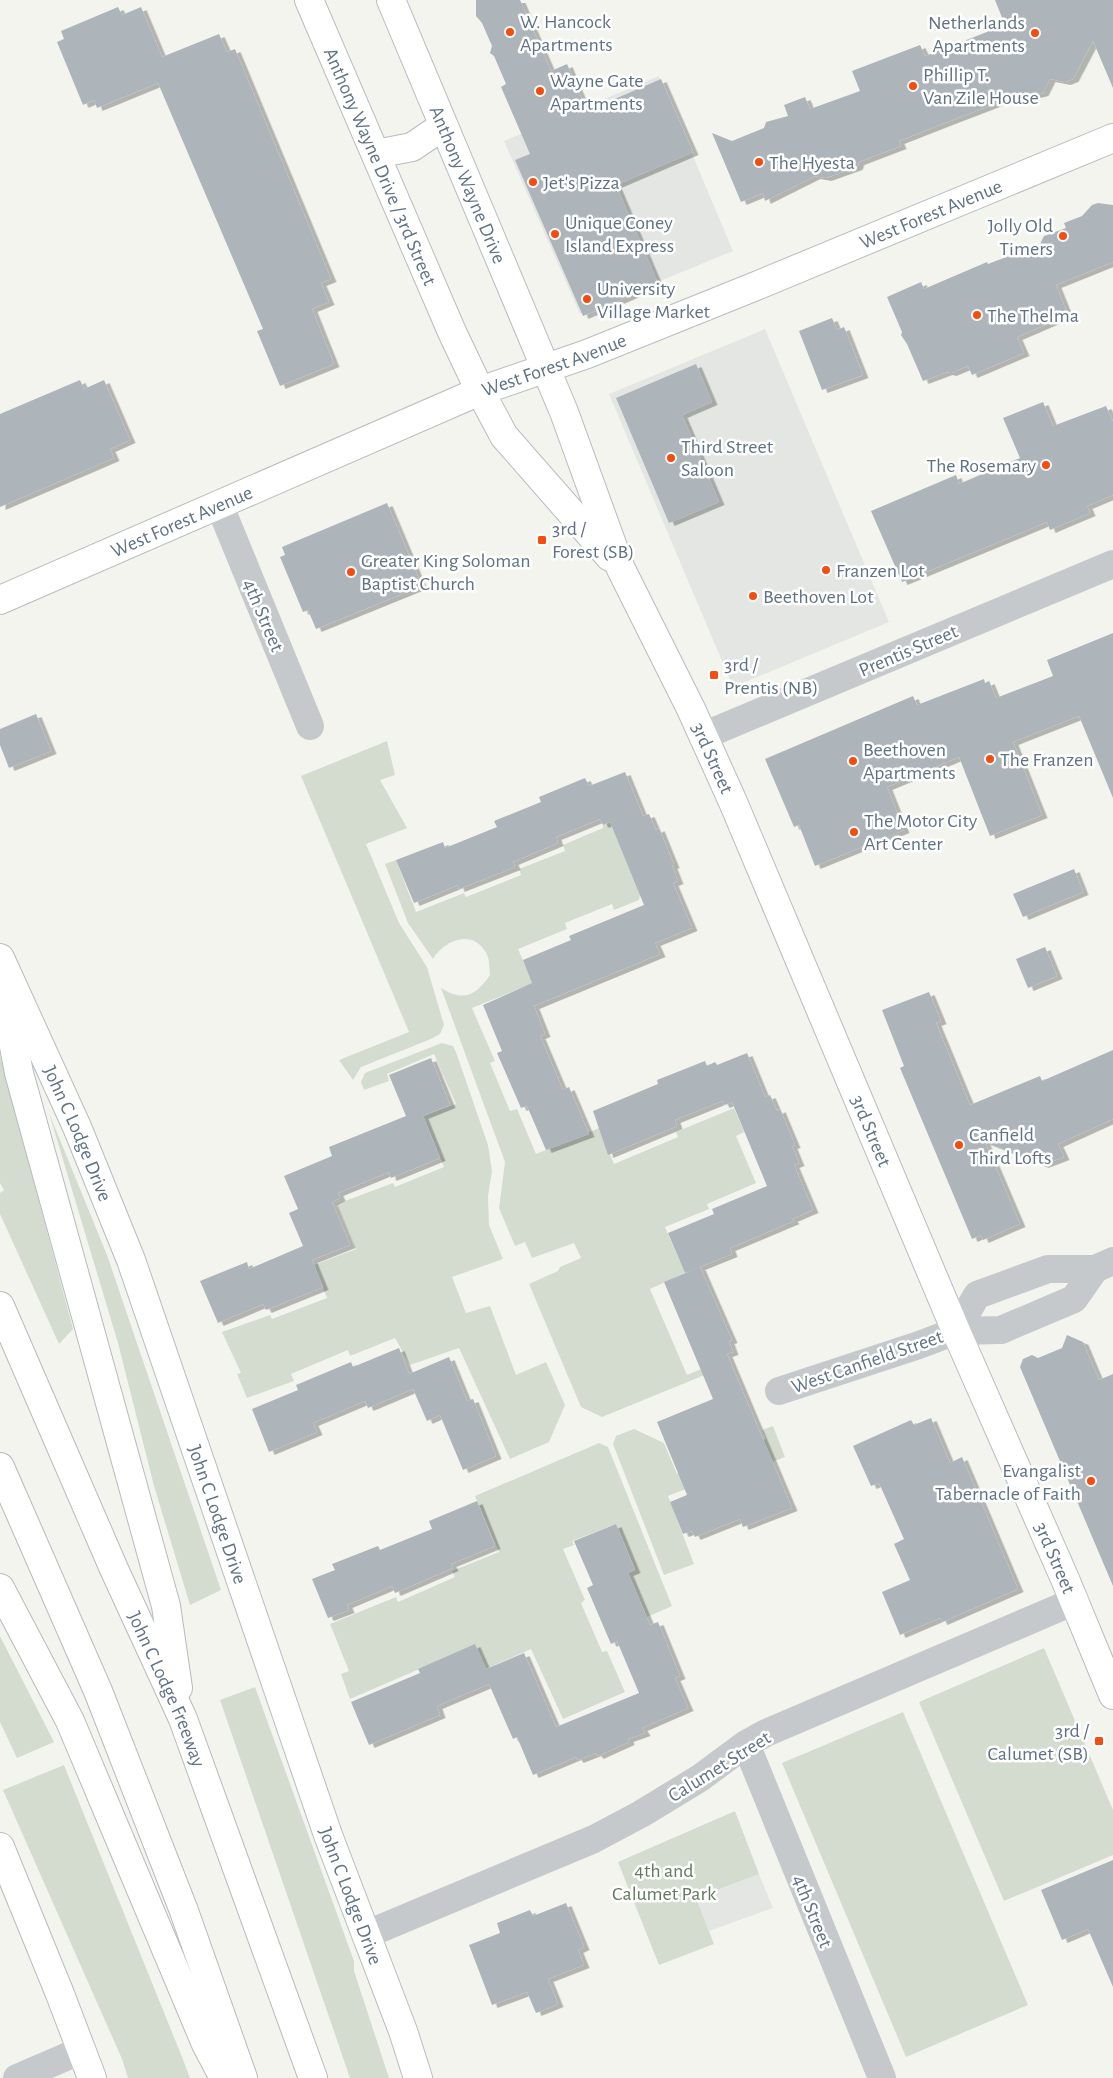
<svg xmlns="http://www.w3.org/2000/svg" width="1113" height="2078" viewBox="0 0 1113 2078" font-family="'Alegreya Sans',sans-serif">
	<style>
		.built { fill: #e4e6e3 }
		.green { fill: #d4dcd0 }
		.building { fill: #adb5bb; filter: url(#shadow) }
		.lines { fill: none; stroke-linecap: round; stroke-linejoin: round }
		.secondary-casing { stroke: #b7bcc1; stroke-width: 30 }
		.highway-casing { stroke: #b7babd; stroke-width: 30 }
		.street { stroke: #c6c9cc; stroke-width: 28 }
		.secondary { stroke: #fff; stroke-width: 28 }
		.highway { stroke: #fff; stroke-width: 28 }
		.poi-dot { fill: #f44d0f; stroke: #fff; stroke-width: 2 }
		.labels { text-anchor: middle; stroke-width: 5; stroke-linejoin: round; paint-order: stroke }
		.poi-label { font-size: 20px; fill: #607284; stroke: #fff; text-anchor: start }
		.street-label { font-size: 20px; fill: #607284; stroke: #fff }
		.park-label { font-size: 20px; fill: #647a5f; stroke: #fff }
	</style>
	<defs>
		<filter id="shadow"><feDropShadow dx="5.5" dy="3" stdDeviation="0" flood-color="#0004"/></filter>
	</defs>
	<rect width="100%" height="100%" fill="#f4f4ef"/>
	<path class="built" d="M659 76 733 251 580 314 504 141Z
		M765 329 889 622 733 687 609 394Z
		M759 1874 773 1908 709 1931 696 1898Z"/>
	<path class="green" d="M387 741 395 775 380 780 407 828 366 844 399 923 427 967 444 1025 440 1034 431 1039 361 1067 353 1080 339 1060 409 1032 301 776Z
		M613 821 640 894 639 900 614 910 612 904 565 923 567 929 518 949 533 983 472 1008 495 1061 490 1063 510 1111 517 1109 536 1154 599 1128 614 1164 678 1137 676 1132 734 1108 744 1132 736 1136 756 1183 707 1204 709 1209 665 1227 685 1273 650 1289 687 1375 725 1359 729 1365 602 1417 581 1407 529 1284 558 1271 560 1267 581 1258 574 1243 532 1258 525 1242 515 1246 499 1208 505 1162 441 988C463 1002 476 996 490 975 489 967 490 958 485 951 471 929 444 941 433 959L408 923 385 864 396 860 416 912 464 893 466 897 521 875 519 869 565 851 563 845 603 828V825Z
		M442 1043 453 1046 456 1052 488 1145 492 1171 488 1196 489 1225 503 1259 452 1277 466 1313 490 1306 516 1375 546 1362 565 1405 549 1442 510 1459 459 1348 410 1365 395 1338 350 1356 348 1350 291 1374 294 1381 247 1398 237 1374 241 1373 222 1332 270 1315 272 1319 327 1298 314 1265 356 1249 337 1204 393 1183 395 1187 444 1167 423 1116 456 1104 434 1054 387 1074 389 1081 364 1090 361 1082 365 1073Z
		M0 1055 73 1329 59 1344 0 1214V1193L4 1190 0 1183Z
		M49 1113 107 1255 221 1590 190 1605 154 1486 118 1343Z
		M773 1426 785 1457 724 1481 721 1475 668 1496 694 1564 664 1575 613 1444 616 1436 634 1429 664 1443 677 1474 766 1439 762 1430Z
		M599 1443 608 1447 672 1606 647 1617 628 1573 635 1569 616 1524 572 1541 574 1545 563 1549 585 1600 581 1603 602 1652 607 1651 625 1692 563 1719 531 1649 486 1669 475 1645 350 1699 341 1674 349 1671 330 1624 396 1597 398 1602 455 1577 452 1571 499 1552 475 1496Z
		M0 1636 54 1742 17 1758 0 1722Z
		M1044 1648 1113 1810V1855L1004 1901 919 1702Z
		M255 1687 354 1961V1971L389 2078H350L220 1700Z
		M903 1712 1028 2005 906 2057 782 1763Z
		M64 1765 182 2057 190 2078H128L122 2059 3 1790Z
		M735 1811 759 1874 696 1898 714 1944 659 1965 618 1862Z"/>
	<path class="building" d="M476 0H520L551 71 567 64 587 111 661 79 693 152 616 185 658 284 583 316 515 160 530 154 501 87 506 84 494 56 490 53 492 46 482 23 476 16Z
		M995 0H1113V88L1093 41 1073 79 1065 82 1050 79 1043 93 1035 95 1023 93 950 121 899 141 901 146 859 162 857 167 826 178 815 176 765 201 763 193 741 202 712 133 732 141 764 128 766 122 788 116 784 105 805 97 810 109 860 91 852 71 920 45 925 56 1005 25Z
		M118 7 122 15 141 7 162 57 219 34 227 52 235 49 331 279 321 283 329 302 312 309 334 364 280 386 257 331 263 329 158 83 97 108 94 100 83 105 57 42 64 39 61 31Z
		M1098 203 1113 205V262L1056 285 1068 315 1017 337 1024 353 972 375 968 366 951 373 947 372 923 381 907 344 901 335 902 332 887 297 921 282 924 289 987 262 988 264 1040 244 1044 236 1066 228 1064 223 1082 216 1092 205Z
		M832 318 837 330 844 327 863 375 822 390 799 331Z
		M696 364 712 402 682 415 719 502 669 523 616 398Z
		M80 380 84 389 104 380 130 440 110 449 114 458 0 507V414Z
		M1043 402 1053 426 1106 406 1113 422V495L1087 506 1090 513 1050 530 1047 522 902 582 871 511 956 475 959 484 1020 458 1003 418Z
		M387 503 422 586 316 629 308 610 303 612 280 557 285 555 282 547Z
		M1113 633V798L1079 716 1013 742 1042 815 990 836 959 757 887 787 904 830 815 866 799 825 794 827 765 759 913 696 917 705 984 679 985 683 989 681 996 698 1053 676 1047 660Z
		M36 714 51 751 9 768 0 745V729Z
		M625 772 643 816 649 814 656 830 659 828 674 865 672 866 678 881 673 883 692 928 655 943 660 954 534 1006 545 1034 540 1036 563 1090 569 1087 589 1134 546 1150 527 1106 521 1108 497 1053 502 1051 483 1005 532 983 523 960 571 940 569 936 644 905 610 822 603 825 600 819 556 837 558 843 513 862 515 867 459 889 458 885 414 903 396 860 443 842 445 848 497 827 494 821 541 802 539 797 585 778 589 786Z
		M1074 869 1083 892 1023 917 1013 894Z
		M1045 947 1057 976 1028 988 1016 959Z
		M929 992 941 1021 936 1023 970 1105 1040 1076 1042 1081 1113 1050V1119L1058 1144 1064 1157 1043 1165 985 1142 1020 1224 983 1240 981 1235 972 1239 900 1068 904 1066 882 1010Z
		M747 1053 765 1097 770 1095 777 1111 780 1109 795 1145 792 1146 799 1163 794 1165 813 1210 792 1219 794 1221 730 1248 732 1254 685 1273 668 1233 714 1214 712 1209 767 1186 732 1102 724 1105 722 1101 675 1120 677 1126 608 1155 593 1111 658 1084 657 1080 705 1061 707 1066 715 1062 717 1065Z
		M431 1058 450 1105 423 1116 440 1158 391 1178 389 1172 338 1193 340 1198 332 1202 350 1245 312 1260 323 1287 266 1310 263 1304 218 1323 200 1281 247 1262 249 1269 303 1246 289 1213 298 1209 284 1176 332 1156 329 1147 406 1116 389 1075Z
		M700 1267 732 1340 729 1341 733 1352 727 1354 792 1508 743 1527 740 1519 695 1537 692 1531 683 1534 670 1502 687 1495 657 1422 713 1399 664 1282Z
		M1067 1335 1083 1342 1099 1380 1113 1374V1586L1020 1367 1023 1359 1032 1355 1038 1358 1062 1348Z
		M399 1348 409 1374 449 1357 467 1401 473 1399 496 1456 463 1470 440 1415 427 1421 413 1389 368 1408 365 1401 313 1423 317 1432 269 1452 252 1409 298 1390 296 1385 351 1362 353 1367Z
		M931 1418 950 1463 962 1457 1018 1589 942 1622 940 1618 900 1635 882 1592 910 1580 894 1544 904 1539 879 1483 871 1486 853 1446 911 1420 914 1425Z
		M477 1501 495 1546 451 1564 453 1568 395 1593 392 1586 347 1605 349 1610 328 1618 312 1579 335 1570 332 1564 378 1546 380 1550 432 1529 429 1521Z
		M616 1524 635 1570 628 1573 650 1625 658 1622 680 1676 675 1678 688 1708 642 1728 645 1733 628 1739 629 1742 598 1756 596 1753 578 1760 576 1757 533 1775 517 1737 513 1739 489 1684 437 1706 440 1715 369 1745 351 1702 420 1673 418 1669 475 1644 486 1669 524 1653 556 1727 639 1693 617 1641 611 1644 587 1588 593 1585 574 1541Z
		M1113 1860V1987L1088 1929 1062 1940 1041 1890Z
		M566 1903 584 1947 578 1950 584 1965 548 1979 558 2004 536 2013 527 1992 492 2005 469 1945 500 1933 497 1923 530 1910 533 1916Z"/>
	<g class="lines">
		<defs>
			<g id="secondary">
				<path id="s1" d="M309 0 452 332 480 391 504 436 610 557"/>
				<path id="s2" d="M391 0 564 412 621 569 691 709 733 802 956 1331 1065 1579 1113 1695"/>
				<path d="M376 154 412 147 443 126"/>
				<path id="s3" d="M0 600 480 391 587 354 756 286 1113 138"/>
				<path id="s4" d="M0 958 77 1127 131 1260 328 1835 403 2031 418 2078"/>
				<path d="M0 1847 60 1994 92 2078"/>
			</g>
			<g id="highway">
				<path d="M0 972 19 1073 166 1606 178 1688"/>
				<path id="s5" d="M0 1306 114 1569 183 1719 313 2078"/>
				<path d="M0 1467 98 1691 184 1911 243 2078"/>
				<path d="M0 1588 70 1721 206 2044 224 2078"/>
			</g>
		</defs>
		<use href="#secondary" class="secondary-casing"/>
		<use href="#highway" class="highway-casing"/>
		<path class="street" d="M219 504 310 726
			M703 736 1113 564
			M956 1331 977 1295 1048 1269H1095L1113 1261
			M779 1391 919 1345 956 1331 1001 1330 1074 1299 1095 1269
			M746 1744 882 2078
			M365 1935 594 1839 641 1814 700 1778 746 1744 766 1733 1075 1601
			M17 2078 82 2050"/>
		<use href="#secondary" class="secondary"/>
		<use href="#highway" class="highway"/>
	</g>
	<g class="poi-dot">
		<circle cx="510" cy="32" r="5"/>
		<circle cx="1035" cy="33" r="5"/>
		<circle cx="913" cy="86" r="5"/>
		<circle cx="540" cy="91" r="5"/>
		<circle cx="759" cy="162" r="5"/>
		<circle cx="533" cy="182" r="5"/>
		<circle cx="555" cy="234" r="5"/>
		<circle cx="1063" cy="236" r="5"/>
		<circle cx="587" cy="299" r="5"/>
		<circle cx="977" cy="315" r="5"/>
		<circle cx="671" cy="458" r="5"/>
		<circle cx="1046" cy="465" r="5"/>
		<rect x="537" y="535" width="10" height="10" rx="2.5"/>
		<circle cx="826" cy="570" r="5"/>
		<circle cx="351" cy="572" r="5"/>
		<circle cx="753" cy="596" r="5"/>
		<rect x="709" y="670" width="10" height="10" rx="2.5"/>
		<circle cx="990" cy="759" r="5"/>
		<circle cx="853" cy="761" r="5"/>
		<circle cx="854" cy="832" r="5"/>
		<circle cx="959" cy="1145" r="5"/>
		<circle cx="1091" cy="1481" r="5"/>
		<rect x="1094" y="1736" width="10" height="10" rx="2.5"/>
	</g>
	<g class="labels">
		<g class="poi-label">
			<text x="520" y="28">W. Hancock<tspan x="520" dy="23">Apartments</tspan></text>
			<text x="1025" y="29" text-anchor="end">Netherlands<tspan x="1025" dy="23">Apartments</tspan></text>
			<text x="923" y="81">Phillip T.<tspan x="923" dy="23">Van Zile House</tspan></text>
			<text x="550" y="87">Wayne Gate<tspan x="550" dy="23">Apartments</tspan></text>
			<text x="769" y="169">The Hyesta</text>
			<text x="543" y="189">Jet's Pizza</text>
			<text x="565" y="229">Unique Coney<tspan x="565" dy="23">Island Express</tspan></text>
			<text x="1053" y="232" text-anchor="end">Jolly Old<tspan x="1053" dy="23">Timers</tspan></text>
			<text x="597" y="295">University<tspan x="597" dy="23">Village Market</tspan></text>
			<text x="987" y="322">The Thelma</text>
			<text x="681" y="453">Third Street<tspan x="681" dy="23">Saloon</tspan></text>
			<text x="1036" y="472" text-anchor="end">The Rosemary</text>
			<text x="552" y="535">3rd /<tspan x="552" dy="23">Forest (SB)</tspan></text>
			<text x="361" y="567">Greater King Soloman<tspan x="361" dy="23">Baptist Church</tspan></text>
			<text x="836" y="577">Franzen Lot</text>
			<text x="763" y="603">Beethoven Lot</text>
			<text x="724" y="671">3rd /<tspan x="724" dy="23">Prentis (NB)</tspan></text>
			<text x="863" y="756">Beethoven<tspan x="863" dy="23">Apartments</tspan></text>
			<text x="1000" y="766">The Franzen</text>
			<text x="864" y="827">The Motor City<tspan x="864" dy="23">Art Center</tspan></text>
			<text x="969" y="1141">Canfield<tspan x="969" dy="23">Third Lofts</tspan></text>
			<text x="1081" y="1477" text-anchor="end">Evangalist<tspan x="1081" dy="23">Tabernacle of Faith</tspan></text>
			<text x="1089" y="1737" text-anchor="end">3rd /<tspan x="1089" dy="23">Calumet (SB)</tspan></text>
		</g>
		<g class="street-label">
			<text dy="7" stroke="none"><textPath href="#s1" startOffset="181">Anthony Wayne Drive / 3rd Street</textPath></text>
			<text dy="7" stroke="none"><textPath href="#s2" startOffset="200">Anthony Wayne Drive</textPath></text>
			<text dy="7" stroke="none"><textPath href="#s3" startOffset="1008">West Forest Avenue</textPath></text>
			<text dy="7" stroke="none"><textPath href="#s3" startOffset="602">West Forest Avenue</textPath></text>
			<text dy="7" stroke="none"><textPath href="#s3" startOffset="198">West Forest Avenue</textPath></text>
			<text transform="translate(264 615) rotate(67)" y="7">4th Street</text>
			<text transform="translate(908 650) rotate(-23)" y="7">Prentis Street</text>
			<text dy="7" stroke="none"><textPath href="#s2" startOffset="824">3rd Street</textPath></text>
			<text dy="7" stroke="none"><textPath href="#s2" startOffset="1229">3rd Street</textPath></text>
			<text dy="7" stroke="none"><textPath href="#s4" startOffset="192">John C Lodge Drive</textPath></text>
			<text transform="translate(867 1361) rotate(-19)" y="7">West Canfield Street</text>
			<text dy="7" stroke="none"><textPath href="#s4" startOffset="598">John C Lodge Drive</textPath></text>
			<text dy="7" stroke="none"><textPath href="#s2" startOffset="1694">3rd Street</textPath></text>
			<text dy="7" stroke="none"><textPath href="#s5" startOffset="418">John C Lodge Freeway</textPath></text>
			<text transform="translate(719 1766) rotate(-32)" y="7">Calumet Street</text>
			<text dy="7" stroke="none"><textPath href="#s4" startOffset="1002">John C Lodge Drive</textPath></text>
			<text transform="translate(813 1911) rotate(68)" y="7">4th Street</text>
		</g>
		<g class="park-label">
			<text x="664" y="1877">4th and<tspan x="664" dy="23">Calumet Park</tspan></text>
		</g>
	</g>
</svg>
